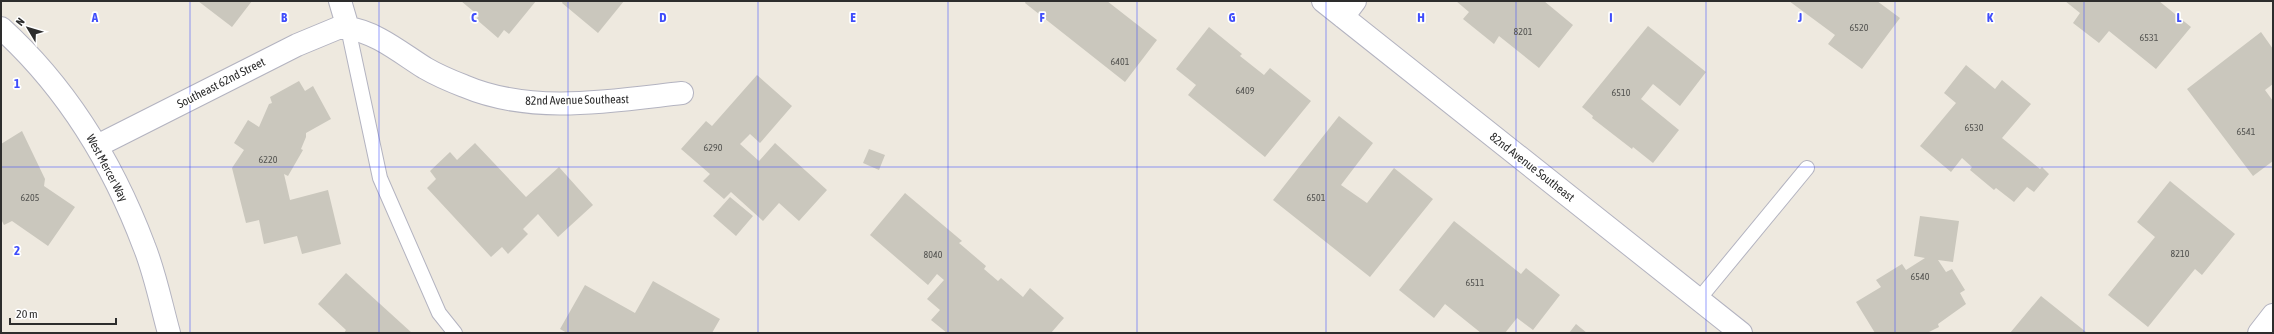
<svg xmlns="http://www.w3.org/2000/svg" width="2274" height="334" viewBox="0 0 2274 334" font-family="'Asap Condensed',sans-serif">
	<style>
		.building { fill: #cac7bd }
		.lines { fill: none; stroke-linecap: round; stroke-linejoin: round }
		.lane-casing { stroke: #b3b3c0; stroke-width: 16 }
		.street-casing { stroke: #b3b3c0; stroke-width: 24 }
		.secondary-casing { stroke: #b3b3c0; stroke-width: 24 }
		.lane { stroke: #fff; stroke-width: 14 }
		.street { stroke: #fff; stroke-width: 22 }
		.secondary { stroke: #fff; stroke-width: 22 }
		.grid { fill: none; stroke: #3f4dfb; stroke-width: 1; stroke-opacity: 0.55 }
		.labels { text-anchor: middle; stroke-width: 3.5; stroke-linejoin: round; paint-order: stroke }
		.number-label { font-size: 10px; fill: #545451 }
		.street-label { font-size: 12px; fill: #2d2d2d; stroke: #fff }
		.grid-label { font-size: 13px; text-anchor: middle; font-weight: bold; fill: #3f4dfb; stroke: #fff; stroke-width: 3.5; stroke-linejoin: round; paint-order: stroke }
	</style>
	<rect width="100%" height="100%" fill="#eee9df"/>
	<path class="building" d="M198 1H252L232 27Z
		M461 1H536L509 34 504 30 498 38 476 19 479 16Z
		M563 1H624L598 33 562 3Z
		M1026 1H1107L1157 40 1125 82 1025 3Z
		M1456 1H1544L1573 25 1539 68 1499 36 1494 44 1463 19 1469 12Z
		M1789 1H1877L1900 18 1862 69 1828 44 1835 35Z
		M2065 1H2159L2191 27 2156 69 2109 31 2099 43 2073 23 2080 13Z
		M1648 26 1706 72 1680 106 1653 84 1641 99 1679 130 1653 163 1633 147 1632 149 1592 118 1593 116 1582 107Z
		M1209 27 1242 54 1240 56 1264 75 1270 68 1311 101 1265 157 1188 95 1196 85 1176 69Z
		M2261 32 2273 49V84L2265 90 2273 101V161L2253 176 2187 89Z
		M1966 65 1995 89 2002 80 2031 104 2002 138 2040 169 2042 167 2049 174 2034 192 2027 187 2014 202 1996 188 1994 190 1970 170 1972 167 1962 158 1951 172 1920 146 1956 103 1944 93Z
		M757 75 792 106 760 143 750 134 740 144 759 161 775 143 827 190 799 221 779 203 763 221 731 192 724 199 703 181 710 174 681 149 706 121 712 126Z
		M299 81 305 91 313 86 331 119 306 133V137L301 149 303 150 288 176 284 174 290 200 328 190 341 244 302 254 297 236 264 244 259 220 246 223 232 168 244 150 234 143 248 120 259 127 269 104 272 103 270 97Z
		M1339 116 1373 143 1341 185 1367 203 1394 168 1433 199 1370 277 1273 200Z
		M22 131 45 179 44 186 75 207 48 246 12 221 4 225 1 219V144Z
		M475 143 526 197 559 167 593 205 558 237 538 214 523 229 528 234 508 254 502 247 491 257 427 188 436 179 430 171 450 152 457 160Z
		M869 149 885 155 879 170 863 163Z
		M2170 181 2235 234 2202 275 2195 269 2148 327 2108 295 2155 237 2137 222Z
		M905 193 962 241 959 243 986 266 984 269 998 281 1001 278 1023 297 1030 288 1064 318 1051 333H947L931 320 940 310 927 299 944 280 937 274 928 285 870 235Z
		M730 197 753 216 736 236 713 216Z
		M1920 216 1959 221 1953 262 1938 260 1946 272 1952 269 1965 290 1960 293 1966 304 1938 324 1939 327 1927 333H1875L1856 302 1881 287 1876 280 1902 264 1906 270 1925 258 1914 256Z
		M1454 221 1521 274 1526 268 1560 295 1533 330 1517 318 1505 333H1481L1445 304 1434 318 1399 290Z
		M346 273 412 333H344L346 330 318 304Z
		M653 281 720 319 712 333H567L560 329 585 285 635 313Z
		M2041 296 2086 332 2085 333H2010Z
		M1576 324 1587 333H1569Z"/>
	<g class="lines">
		<defs>
			<path id="lane" d="M348 28 380 178 439 313 455 333
				M1699 299 1807 168"/>
			<path id="street" d="M340 1 348 28C376 32 401 53 425 68 437 75 451 81 464 86 532 115 611 101 682 93
				M1323 1 1741 333
				M1343 17 1355 1
				M97 146 297 45 338 28H348
				M2259 333 2273 315"/>
			<path id="secondary" d="M1 28C66 87 113 164 144 246 155 273 161 304 169 333"/>
		</defs>
		<use href="#lane" class="lane-casing"/>
		<use href="#street" class="street-casing"/>
		<use href="#secondary" class="secondary-casing"/>
		<use href="#lane" class="lane"/>
		<use href="#street" class="street"/>
		<use href="#secondary" class="secondary"/>
	</g>
	<path class="grid" d="M190 1V333M379 1V333M568 1V333M758 1V333M948 1V333M1137 1V333M1326 1V333M1516 1V333M1706 1V333M1895 1V333M2084 1V333M1 167H2273"/>
	<g class="labels">
		<g class="number-label">
			<text x="1859" y="31">6520</text>
			<text x="1523" y="35">8201</text>
			<text x="2149" y="41">6531</text>
			<text x="1120" y="65">6401</text>
			<text x="1245" y="94">6409</text>
			<text x="1621" y="96">6510</text>
			<text x="1974" y="131">6530</text>
			<text x="2246" y="135">6541</text>
			<text x="713" y="151">6290</text>
			<text x="268" y="163">6220</text>
			<text x="30" y="201">6205</text>
			<text x="1316" y="201">6501</text>
			<text x="2180" y="257">8210</text>
			<text x="933" y="258">8040</text>
			<text x="1920" y="280">6540</text>
			<text x="1475" y="286">6511</text>
		</g>
		<g class="street-label">
			<text transform="translate(221 83) rotate(-27)" y="4">Southeast 62nd Street</text>
			<text transform="translate(577 100) rotate(-1)" y="4">82nd Avenue Southeast</text>
			<text transform="translate(1532 167) rotate(38)" y="4">82nd Avenue Southeast</text>
			<text transform="translate(107 168) rotate(62)" y="4">West Mercer Way</text>
		</g>
	</g>
	<g class="grid-label">
		<text x="95" y="22">A</text>
		<text x="284" y="22">B</text>
		<text x="474" y="22">C</text>
		<text x="663" y="22">D</text>
		<text x="853" y="22">E</text>
		<text x="1042" y="22">F</text>
		<text x="1232" y="22">G</text>
		<text x="1421" y="22">H</text>
		<text x="1611" y="22">I</text>
		<text x="1800" y="22">J</text>
		<text x="1990" y="22">K</text>
		<text x="2179" y="22">L</text>
		<text x="17" y="88">1</text>
		<text x="17" y="255">2</text>
	</g>
	<rect width="2274" height="334" fill="none" stroke="#2d2d2d" stroke-width="4"/>
	<g transform="translate(28 28) rotate(308)" stroke="#ffffff" stroke-width="3" paint-order="stroke">
	<path d="M0-3L7 15L0 10L-7 15Z" fill="#2d2d2d"/>
	<text y="-6" font-size="11" font-weight="bold" text-anchor="middle" fill="#2d2d2d">N</text>
	</g>
	<path d="M10 318v6h106v-6" fill="none" stroke="#2d2d2d" stroke-width="2"/>
	<text x="16" y="318" font-size="12" fill="#2d2d2d" stroke="#ffffff" stroke-width="3" paint-order="stroke">20 m</text>
</svg>
